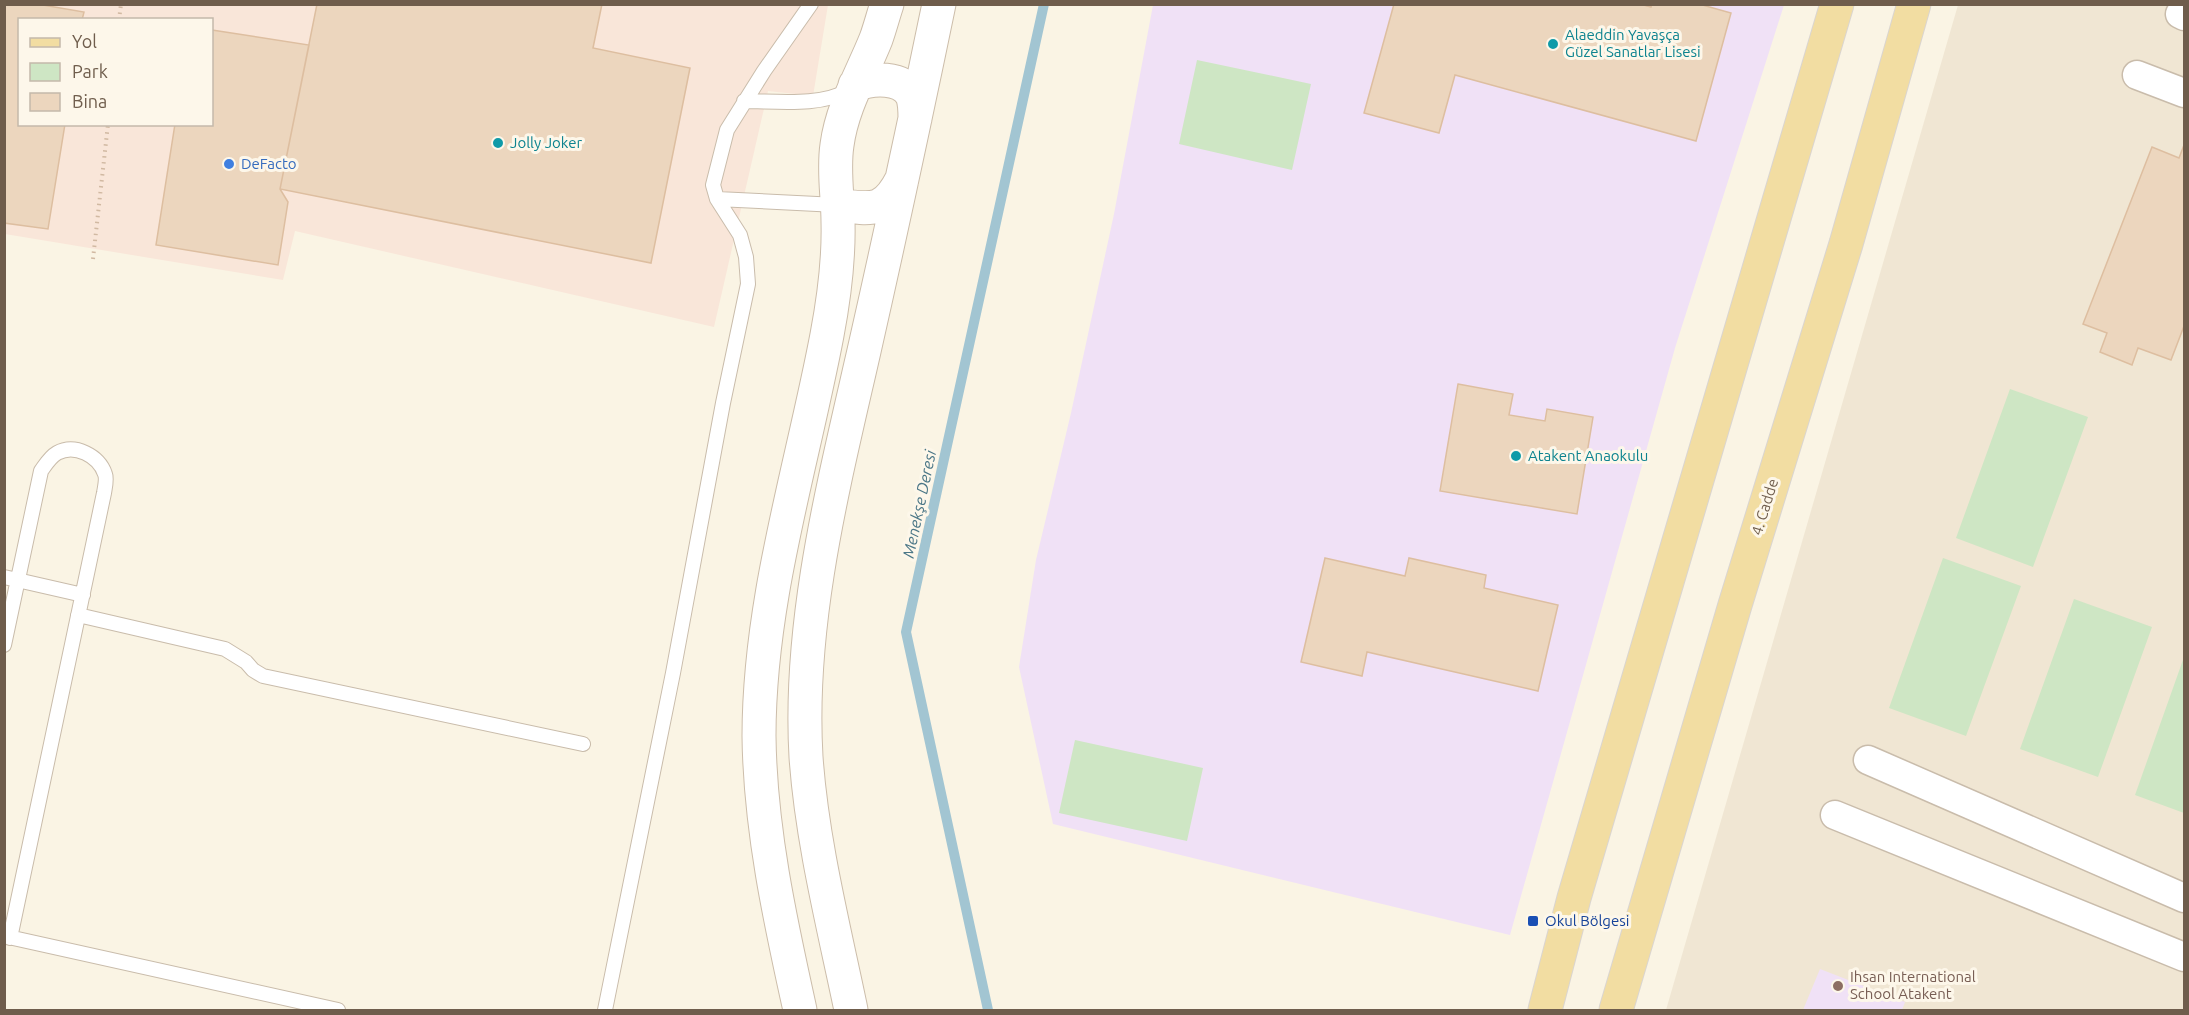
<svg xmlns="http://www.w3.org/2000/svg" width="2189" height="1015" viewBox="0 0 2189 1015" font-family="Ubuntu,sans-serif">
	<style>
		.residential { fill: #f0e6d3 }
		.commercial { fill: #f9e6d9; fill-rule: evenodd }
		.education { fill: #f0e1f6 }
		.green { fill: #cee6c4 }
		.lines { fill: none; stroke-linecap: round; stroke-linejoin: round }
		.stream { stroke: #a2c5d2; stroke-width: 10 }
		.building { fill: #ecd6be; stroke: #ddbea0; stroke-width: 1.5 }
		.lane-casing { stroke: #c9bcab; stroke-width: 16 }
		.street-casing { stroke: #c9bcab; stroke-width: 31 }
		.secondary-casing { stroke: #ccbdaa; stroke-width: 35 }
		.primary-casing { stroke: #dad5d0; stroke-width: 35 }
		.path { stroke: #d1b9a2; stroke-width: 4; stroke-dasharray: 1.5 4.5; stroke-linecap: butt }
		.lane { stroke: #fff; stroke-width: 14 }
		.street { stroke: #fff; stroke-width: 28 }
		.secondary { stroke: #fff; stroke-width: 33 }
		.primary { stroke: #f2dda2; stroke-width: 33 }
		.culture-dot { fill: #0f9aa8; stroke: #fdf7ea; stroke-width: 2 }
		.shop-dot { fill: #3f7fe0; stroke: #fdf7ea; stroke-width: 2 }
		.transit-dot { fill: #1a4fb4; stroke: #fdf7ea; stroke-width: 2 }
		.education-dot { fill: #8d6e63; stroke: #fdf7ea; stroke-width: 2 }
		.labels { text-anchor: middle; stroke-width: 6; stroke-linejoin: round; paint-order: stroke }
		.culture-label { font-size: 15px; fill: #0d838f; stroke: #fdf7ea; text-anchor: start }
		.shop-label { font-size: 15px; fill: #366cbe; stroke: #fdf7ea; text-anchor: start }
		.street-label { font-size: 15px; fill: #6f5d4c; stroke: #fdf7ea }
		.transit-label { font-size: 15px; fill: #164399; stroke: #fdf7ea; text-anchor: start }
		.education-label { font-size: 15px; fill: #785e54; stroke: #fdf7ea; text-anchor: start }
		.water-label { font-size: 16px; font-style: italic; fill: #4c7787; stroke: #fdf7ea }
	</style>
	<rect width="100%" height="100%" fill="#faf4e4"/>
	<path class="residential" d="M1958 5H2184V1010H1666Z"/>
	<path class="commercial" d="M4 5H828L813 96 768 91 714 327 295 231 283 280 5 234ZM20 20H212V124H20Z"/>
	<path class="education" d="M1153 5H1784L1675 348 1510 935 1053 824 1019 667 1036 560 1071 413 1114 214Z
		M1820 969 1905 1002 1902 1010H1803Z"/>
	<path class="green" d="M1197 60 1311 84 1292 170 1179 144Z
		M2010 389 2088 417 2033 567 1956 538Z
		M1943 558 2021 586 1966 736 1889 708Z
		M2074 599 2152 627 2098 777 2020 749Z
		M2184 657V813L2135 795Z
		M1075 740 1203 768 1187 841 1059 813Z"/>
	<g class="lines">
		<path class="stream" d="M988 1010 906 632 1044 4"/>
	</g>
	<path class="building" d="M4 4H37L84 12 82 20H20V124H65L48 229 4 223Z
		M317 4H602L593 48 690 68 651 263 280 189Z
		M1394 4H1640L1651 7 1652 4H1699L1731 13 1696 141 1455 75 1439 133 1364 113Z
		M212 30 309 45 280 189 288 202 278 265 156 245 175 124H212Z
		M2184 145V326L2171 360 2138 348 2132 365 2100 352 2107 333 2083 324 2152 147 2179 158Z
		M1458 384 1513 394 1509 415 1545 421 1547 409 1593 417 1577 514 1440 491Z
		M1325 558 1405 576 1409 558 1486 575 1484 588 1558 605 1538 691 1367 652 1362 676 1301 662Z"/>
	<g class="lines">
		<defs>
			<path id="lane" d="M744 101C776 101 821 107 849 90
				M717 199 837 205
				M4 577 83 595
				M78 615 225 649 246 662 253 670 263 676 583 744
				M4 645 41 471C46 464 50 457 57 453 75 443 99 456 105 474 107 479 105 487 104 493L10 938
				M4 936 338 1010
				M605 1010 673 673 723 403 748 284 746 257 740 235 717 199 713 185 727 130 764 71 811 4"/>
			<path id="street" d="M2180 14 2184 16
				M2137 75 2184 93
				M1868 760 2184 898
				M1835 815 2184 957"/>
			<path id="secondary" d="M855 85C872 78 902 76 912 95 915 102 915 111 915 119
				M837 205C871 209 884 214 902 179
				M800 1010C780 920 760 828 759 736 759 599 802 467 827 335 834 298 839 259 838 222 838 196 833 171 837 145 842 107 862 74 876 39 880 28 883 16 887 4
				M851 1010C834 928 812 842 806 757 798 621 834 483 864 351 890 236 915 120 939 4"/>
			<path id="primary" d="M1545 1010 1574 898 1837 4
				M1616 1010 1735 605 1846 244 1914 4"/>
		</defs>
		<use href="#lane" class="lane-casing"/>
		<use href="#street" class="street-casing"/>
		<use href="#secondary" class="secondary-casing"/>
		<use href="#primary" class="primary-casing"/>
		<path class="path" d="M119 20 121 4
			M93 259 108 124"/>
		<use href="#lane" class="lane"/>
		<use href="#street" class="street"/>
		<use href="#secondary" class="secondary"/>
		<use href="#primary" class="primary"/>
	</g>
	<g class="culture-dot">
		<circle cx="1553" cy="44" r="6"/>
		<circle cx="498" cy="143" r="6"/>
		<circle cx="1516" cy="456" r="6"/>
	</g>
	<circle class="shop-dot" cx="229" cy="164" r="6"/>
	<rect class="transit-dot" x="1527" y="915" width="12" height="12" rx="3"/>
	<circle class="education-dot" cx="1838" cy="986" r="6"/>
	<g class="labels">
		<g class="culture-label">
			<text x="1565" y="40">Alaeddin Yavaşça<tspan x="1565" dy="17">Güzel Sanatlar Lisesi</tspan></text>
			<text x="510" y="148">Jolly Joker</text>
			<text x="1528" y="461">Atakent Anaokulu</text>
		</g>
		<g class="shop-label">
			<text x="241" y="169">DeFacto</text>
		</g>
		<g class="street-label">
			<text transform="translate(1765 507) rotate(-73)" y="5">4. Cadde</text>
		</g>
		<g class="transit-label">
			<text x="1545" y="926">Okul Bölgesi</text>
		</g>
		<g class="education-label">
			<text x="1850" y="982">Ihsan International<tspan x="1850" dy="17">School Atakent</tspan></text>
		</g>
		<g class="water-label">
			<text transform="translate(919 504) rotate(-78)" y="6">Menekşe Deresi</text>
		</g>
	</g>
	<rect width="2189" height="1015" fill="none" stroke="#6f5d4c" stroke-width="12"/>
	<rect x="18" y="18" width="195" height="108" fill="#fdf7ea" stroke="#c4b9ab" stroke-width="1.5"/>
	<rect x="30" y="38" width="30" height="9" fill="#f2dda2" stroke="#c4b9ab" stroke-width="1.5"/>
	<text x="72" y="48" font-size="18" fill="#6f5d4c">Yol</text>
	<rect x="30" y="63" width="30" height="18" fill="#cee6c4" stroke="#c4b9ab" stroke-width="1.5"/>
	<text x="72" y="78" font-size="18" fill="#6f5d4c">Park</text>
	<rect x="30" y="93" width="30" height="18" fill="#ecd6be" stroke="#c4b9ab" stroke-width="1.5"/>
	<text x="72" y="108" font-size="18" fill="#6f5d4c">Bina</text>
</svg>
